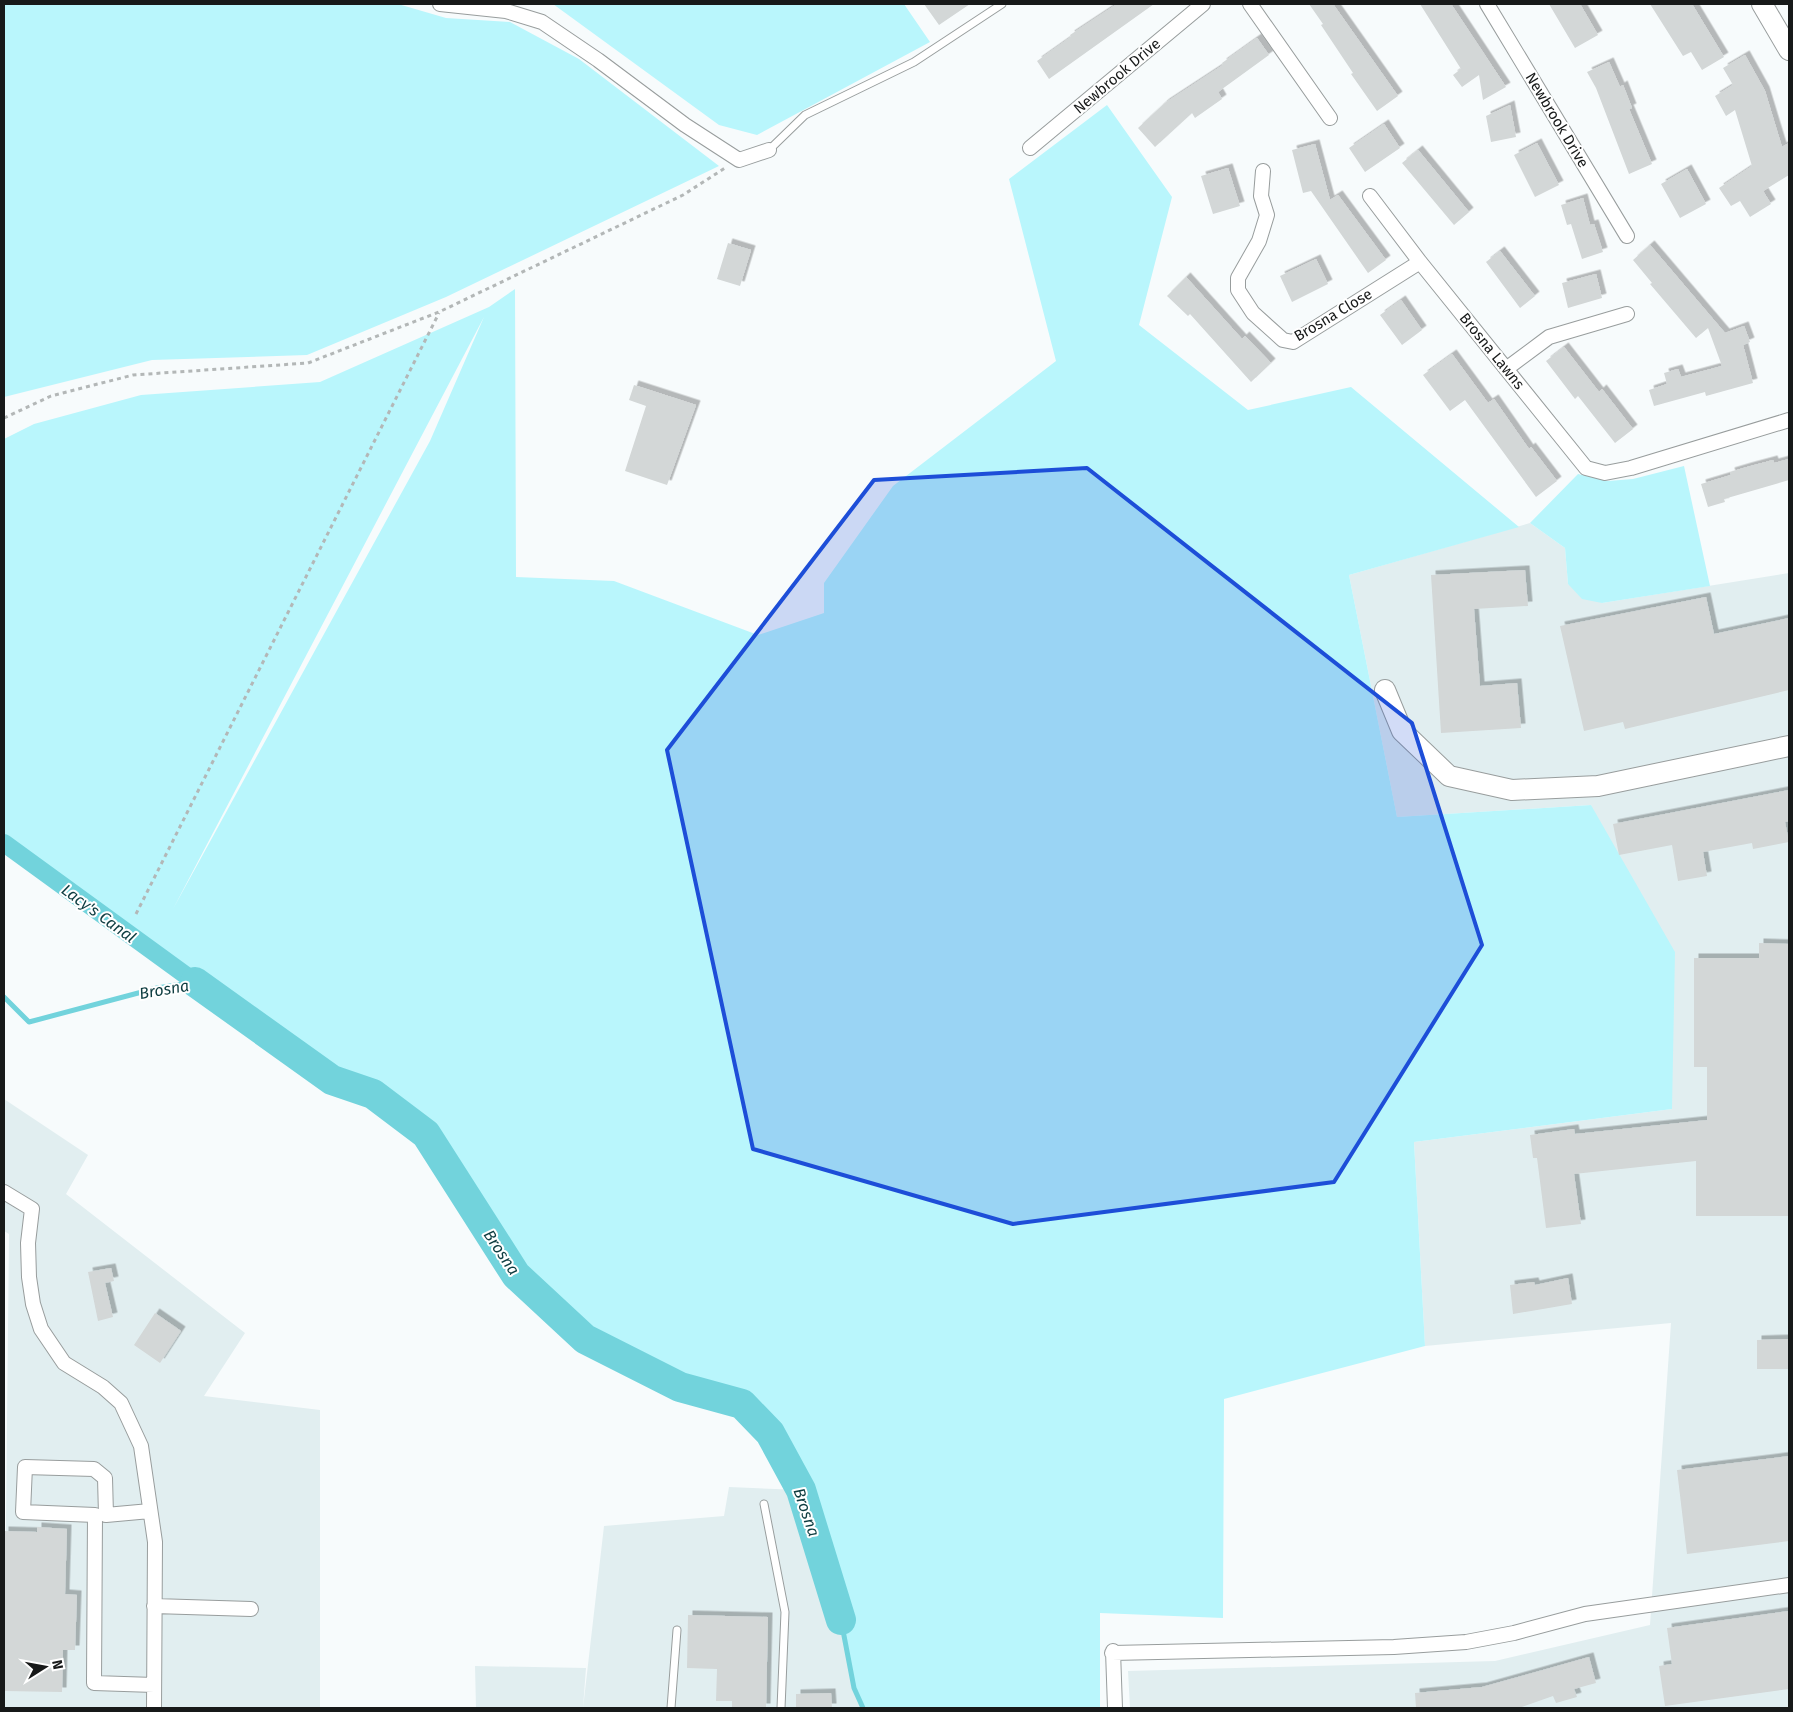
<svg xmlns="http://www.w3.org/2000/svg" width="1793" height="1712" viewBox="0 0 1793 1712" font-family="'Fira Sans',sans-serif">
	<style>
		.built { fill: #e1eef0 }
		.green { fill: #b9f6fc; fill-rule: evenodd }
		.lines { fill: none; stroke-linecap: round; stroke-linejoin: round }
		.stream { stroke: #72d3dc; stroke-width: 5 }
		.canal { stroke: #72d3dc; stroke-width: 18 }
		.river { stroke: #72d3dc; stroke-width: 30 }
		.building { fill: #d3d7d7; filter: url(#shadow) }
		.lane-casing { stroke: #989d9d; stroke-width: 9 }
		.street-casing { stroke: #989d9d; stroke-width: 16 }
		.secondary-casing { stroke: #989d9d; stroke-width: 22 }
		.path { stroke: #b3b7b7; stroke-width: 3; stroke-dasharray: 4 4; stroke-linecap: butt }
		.lane { stroke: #fff; stroke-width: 7 }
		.street { stroke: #fff; stroke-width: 14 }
		.secondary { stroke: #fff; stroke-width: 20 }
		.marked { fill: #1d4ed8; fill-opacity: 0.2; stroke: #1d4ed8; stroke-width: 4; stroke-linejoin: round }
		.labels { text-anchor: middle; stroke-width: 4; stroke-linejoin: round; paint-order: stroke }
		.street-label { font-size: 15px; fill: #171919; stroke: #fff }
		.water-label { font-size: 16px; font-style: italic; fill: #0d3c40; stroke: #fff }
	</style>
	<defs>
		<filter id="shadow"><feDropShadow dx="4.5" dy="-4.5" stdDeviation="0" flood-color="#0004"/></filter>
	</defs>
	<rect width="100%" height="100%" fill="#f7fbfc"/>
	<path class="built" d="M1530 523 1565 548 1568 584 1602 603 1789 573V1708H1130L1128 1671 1495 1661 1650 1625 1671 1323 1425 1346 1414 1142 1672 1109 1591 805 1397 817 1349 575Z
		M4 1099 88 1155 66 1194 245 1333 204 1396 320 1410V1708H4L9 1234 4 1231Z
		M729 1487 801 1490 841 1620 854 1688 863 1708H583L604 1526 724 1516Z
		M475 1666 586 1668 583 1708H476Z"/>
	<path class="green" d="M4 4H398L446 18 510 22 579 59 719 166 446 297 307 355 152 360 4 397Z
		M553 4H904L930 42 757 135 719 125Z
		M1107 105 1172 197 1139 325 1248 410 1351 387 1519 527 1349 575 1397 817 1591 805 1675 952 1672 1109 1414 1142 1425 1346 1224 1399 1223 1618 1100 1613V1708H863L854 1688 841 1620 801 1490 770 1433 742 1405 680 1387 585 1339 516 1275 426 1134 373 1094 332 1080 169 964 4 839V439L34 424 141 395 320 382 489 307 515 289 516 577 614 581 758 635 824 613V583L893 486 1056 361 1009 179ZM484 317 430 441 173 909Z
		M1684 466 1710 586 1602 603 1582 599 1568 584 1565 548 1530 523 1578 474 1608 481 1633 479Z"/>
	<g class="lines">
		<path class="stream" d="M4 997 29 1022 157 988 195 982
			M841 1620 854 1688 863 1708"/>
		<path class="canal" d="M4 843 195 982"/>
		<path class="river" d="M195 982 332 1080 373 1094 426 1134 516 1275 585 1339 680 1387 742 1404 770 1433 801 1490 841 1620"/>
	</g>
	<path class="building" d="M924 4H970L939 25Z
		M1117 4H1154L1049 79 1037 61 1071 37 1070 35Z
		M1309 4H1333L1398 96 1377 111 1351 74 1353 73 1321 25 1323 24Z
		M1420 4H1451L1506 87 1483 100 1479 75 1462 87 1453 75 1461 69Z
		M1549 4H1580L1598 35 1575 48Z
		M1650 4H1692L1724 57 1702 70 1691 52 1683 56Z
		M1257 38 1269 55 1218 92 1222 99 1195 118 1192 113 1155 147 1138 128 1165 103 1223 65 1222 63Z
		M1745 55 1765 91 1782 147 1789 143V175L1763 191 1771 204 1750 217 1740 201 1731 206 1719 188 1752 166 1735 110 1726 116 1715 96 1733 85 1723 68Z
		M1609 62 1620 87 1623 85 1632 108 1629 109 1652 164 1629 174 1596 88 1587 72Z
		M1510 105 1516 137 1491 142 1486 116Z
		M1384 124 1400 148 1365 172 1349 148Z
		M1537 143 1559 185 1535 197 1514 155Z
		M1315 144 1330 200 1338 195 1386 260 1368 273 1311 191 1303 193 1292 150Z
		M1418 150 1469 212 1454 225 1402 163Z
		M1228 168 1240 206 1213 214 1201 176Z
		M1687 169 1706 204 1680 218 1661 184Z
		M1583 198 1590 225 1594 224 1603 252 1582 259 1571 224 1567 225 1561 205Z
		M728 243 751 250 740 286 717 279Z
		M1650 245 1725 333 1744 326 1750 342 1743 345 1753 383 1706 396 1705 392 1654 406 1649 390 1667 384 1664 373 1678 369 1681 377 1722 366 1708 328 1696 338 1650 284 1652 283 1633 260Z
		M1500 251 1535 296 1520 308 1486 262Z
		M1316 259 1328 284 1292 302 1280 276Z
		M1596 274 1602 298 1568 308 1562 283Z
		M1186 277 1242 339 1245 336 1271 363 1251 382 1190 314 1188 316 1167 296Z
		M1401 300 1422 330 1402 345 1380 315Z
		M1564 347 1599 392 1602 389 1633 429 1615 443 1578 396 1575 399 1546 361Z
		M1452 354 1488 403 1494 399 1529 449 1531 447 1557 481 1536 497 1465 400 1450 411 1423 375Z
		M634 385 696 405 667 485 625 471 646 406 629 400Z
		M1789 459V480L1724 499 1725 502 1708 507 1701 484 1731 475 1730 472 1747 467 1773 460 1774 463Z
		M1525 570 1528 606 1474 609 1480 686 1517 683 1521 728 1441 733 1431 575Z
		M1706 597 1714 634 1789 618V690L1625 729 1623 722 1584 731 1560 626Z
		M1789 790V821L1785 822 1789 842 1753 849 1752 843 1703 852 1707 876 1678 881 1672 845 1619 855 1613 824Z
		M1759 943 1789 944V1216H1696V1161L1574 1174 1581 1224 1546 1228 1537 1158H1533L1530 1135 1574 1129 1575 1134 1707 1120V1067H1694V958H1759Z
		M111 1268 114 1281 105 1283 113 1317 98 1321 88 1272Z
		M1568 1278 1572 1304 1513 1314 1510 1285 1534 1282 1535 1285Z
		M155 1313 181 1331 160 1363 134 1345Z
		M1789 1339V1369H1757V1340Z
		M1789 1456V1541L1687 1554 1677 1470Z
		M37 1527 67 1529 65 1594 77 1595 75 1650H63L62 1692 4 1691V1531L37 1532Z
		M1789 1611V1689L1665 1706 1659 1666 1672 1664 1667 1628Z
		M688 1615 768 1617 766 1708H732V1701H716L717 1669 687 1668Z
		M1589 1657 1596 1683 1574 1689 1577 1697 1556 1703 1553 1696 1519 1708H1416L1415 1693 1482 1687Z
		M831 1693 832 1708H796V1694Z"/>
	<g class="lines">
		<defs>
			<path id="lane" d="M769 150 805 115 914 62 1002 4
				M764 1504 785 1612 781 1708
				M671 1708 677 1630"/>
			<path id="street" d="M440 4 506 11 542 22 598 60 685 125 739 160 769 150
				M1250 4 1330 118
				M1487 4 1627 236
				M1030 148 1203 4
				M1263 171 1261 196 1267 215 1259 241 1238 278V290L1253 313 1283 340 1293 342 1420 262
				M1370 196 1420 262 1586 468 1605 473 1631 468 1789 420
				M1506 369 1549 337 1627 314
				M4 1192 32 1209 28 1243 29 1277 33 1304 41 1329 64 1363 103 1387 121 1403 141 1446 155 1542 154 1708
				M150 1511 106 1515 105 1478 94 1469 25 1467 23 1512 95 1515 94 1683 154 1685
				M154 1606 251 1609
				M1113 1651 1115 1708
				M1112 1653 1394 1647 1466 1642 1514 1633 1585 1614 1789 1585"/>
			<path id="secondary" d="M1762 4 1789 50
				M1385 690 1402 731 1449 776 1512 790 1598 786 1789 746"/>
		</defs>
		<use href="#lane" class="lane-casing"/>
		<use href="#street" class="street-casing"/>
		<use href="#secondary" class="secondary-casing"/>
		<path class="path" d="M4 418 51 396 133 375 308 363 439 312 683 195 725 168
			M136 914 439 313"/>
		<use href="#lane" class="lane"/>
		<use href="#street" class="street"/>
		<use href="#secondary" class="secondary"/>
	</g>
	<path class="marked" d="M1087 468 1412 723 1482 945 1334 1182 1013 1224 753 1149 667 750 874 480Z"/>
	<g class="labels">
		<g class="street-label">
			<text transform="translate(1117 76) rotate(-40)" y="5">Newbrook Drive</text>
			<text transform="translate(1557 120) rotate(59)" y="5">Newbrook Drive</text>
			<text transform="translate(1333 315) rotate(-31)" y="5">Brosna Close</text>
			<text transform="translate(1492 351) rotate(51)" y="5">Brosna Lawns</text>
		</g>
		<g class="water-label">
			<text transform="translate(99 913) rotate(36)" y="6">Lacy's Canal</text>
			<text transform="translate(164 989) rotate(-10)" y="6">Brosna</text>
			<text transform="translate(502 1252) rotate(56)" y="6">Brosna</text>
			<text transform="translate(807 1512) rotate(71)" y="6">Brosna</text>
		</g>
	</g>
	<rect width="1793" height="1712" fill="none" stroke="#171919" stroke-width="10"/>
	<g transform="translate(45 1667) rotate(79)" stroke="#ffffff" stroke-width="4" paint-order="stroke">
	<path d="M0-4L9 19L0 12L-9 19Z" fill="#171919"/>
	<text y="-8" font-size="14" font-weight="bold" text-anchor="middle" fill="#171919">N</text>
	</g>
</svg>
